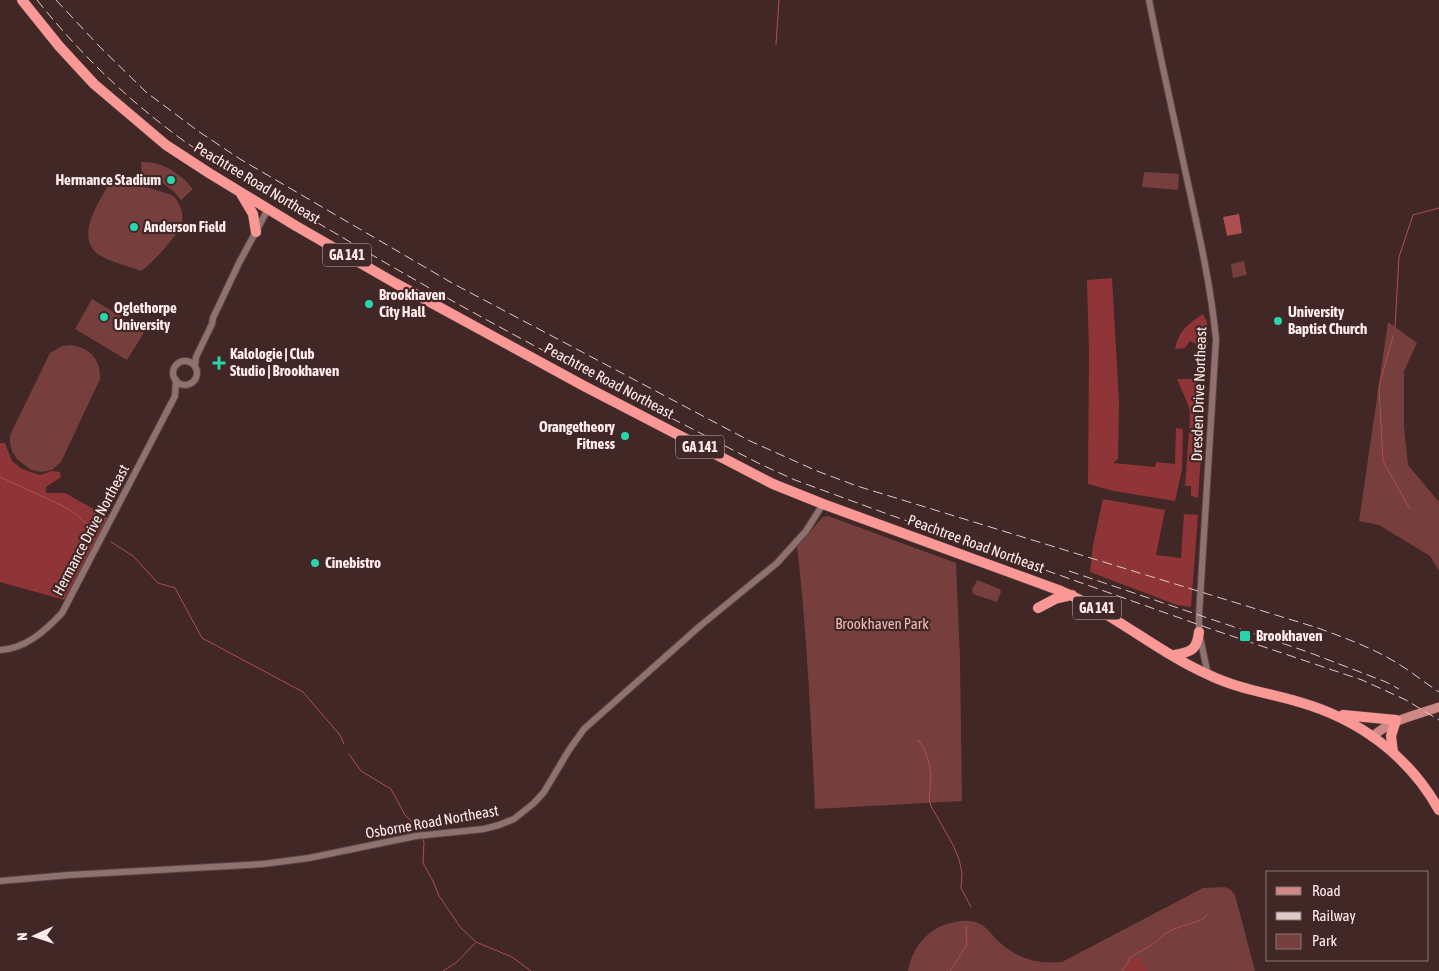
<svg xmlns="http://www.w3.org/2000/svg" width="1439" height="971" viewBox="0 0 1439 971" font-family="'Asap Condensed',sans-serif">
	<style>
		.green { fill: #763f3e }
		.forest { fill: #903537 }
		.water { fill: #ad4f4f }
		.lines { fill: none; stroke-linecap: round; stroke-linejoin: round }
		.stream { stroke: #ad4f4f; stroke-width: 1 }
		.minor-casing { stroke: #5a4544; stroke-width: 8 }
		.major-casing { stroke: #5a4544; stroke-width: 10 }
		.highway-casing { stroke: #5a4544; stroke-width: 11 }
		.minor { stroke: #8f7170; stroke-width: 6 }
		.major { stroke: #cf8886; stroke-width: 9 }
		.highway { stroke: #fa9895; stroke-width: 10 }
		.rail { stroke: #dccac9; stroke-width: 1; stroke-dasharray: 10 5; stroke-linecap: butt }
		.poi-dot { fill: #28d5ad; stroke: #412726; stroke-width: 2 }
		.labels { text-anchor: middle; stroke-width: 4.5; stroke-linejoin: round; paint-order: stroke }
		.shield { fill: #412726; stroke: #c5b1b0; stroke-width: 1 }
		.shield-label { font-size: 14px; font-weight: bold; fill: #fdeceb }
		.poi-label { font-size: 15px; font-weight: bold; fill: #fdeceb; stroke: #412726; text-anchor: start }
		.street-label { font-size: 15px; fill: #fdeceb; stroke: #412726 }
		.park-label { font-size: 15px; fill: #f0bbb8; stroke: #412726 }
	</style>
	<rect width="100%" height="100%" fill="#412726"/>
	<path class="green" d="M141 162C162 161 180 173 193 189L181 200C170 186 160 179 142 179Z
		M1144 172 1179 174 1178 190 1142 187Z
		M113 177 172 195C179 201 184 212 182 223 179 234 152 264 141 271 129 266 113 263 101 256 71 238 102 198 113 177Z
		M1244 261 1247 275 1233 278 1231 264Z
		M92 299 145 331 127 360 75 329Z
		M1388 322 1417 343 1404 371V427L1408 465 1439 502V571L1430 556 1379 525 1359 521Z
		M70 345C90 347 101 360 100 379L61 462 52 470 41 472 31 470 17 459 12 451 10 443V435L50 353 62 346Z
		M828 516 956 563 960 659 962 801 815 809C811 721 807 633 797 546L823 517Z
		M977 580 1000 589 1001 592 997 602 973 594 972 590Z
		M1224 887 1230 889 1235 895 1255 971H908C913 945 930 926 955 922 964 920 974 920 982 925 988 929 993 936 998 941 1018 959 1036 964 1062 962L1203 888Z"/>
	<path class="forest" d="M1112 278 1119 402 1118 459 1113 463 1155 467 1156 462 1175 464 1176 428 1183 429 1182 469 1175 501 1114 491 1088 484 1089 353 1087 280Z
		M1203 314 1207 322 1208 346 1203 347 1190 341 1185 348 1175 349C1179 330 1187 325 1203 314Z
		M1177 379H1191L1206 386 1198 498 1191 496V486H1185L1190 418 1189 407Z
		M0 443H5L12 461 22 469 40 475 52 471 60 472 61 477 46 487V493H65L108 517 65 600 0 582Z
		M1103 499 1165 510 1156 555 1181 558 1184 514 1198 515 1191 607 1177 605 1090 572 1093 545Z
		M1140 957 1146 967 1145 971H1124L1130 960Z"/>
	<path class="water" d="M1239 214 1242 233 1227 236 1223 217Z"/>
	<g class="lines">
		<path class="stream" d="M776 44 779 0
			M1395 327 1399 257 1413 215 1439 208
			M1393 336 1379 387 1383 461 1410 509
			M0 477 63 506 76 514 97 534
			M111 542 133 556 158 583 175 588 202 638 303 692 340 735 344 744
			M918 740 924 748 929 763 931 777 929 799 931 806 953 845 959 859 962 873 961 888 971 907
			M349 754 361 771 391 789 405 815 420 829 421 832
			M423 838 424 843 423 863 433 881 439 896 461 928 476 942 512 957 531 971
			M443 971 457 962 475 943
			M950 971 967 945 966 926
			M1122 971 1131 957 1153 944 1165 934 1174 929 1201 920 1207 915"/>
		<defs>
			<path id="minor" d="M1149 0C1159 52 1171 104 1182 156 1195 217 1210 277 1216 339L1199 615V632L1208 675
				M173 373a12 12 0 1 1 24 0a12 12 0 1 1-24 0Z
				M195 366 196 357 212 324 213 318 239 263 268 209
				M0 650C25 649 45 631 62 613L175 396 176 380
				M0 881 69 875 263 864 309 858 416 836 484 829 499 825 514 819 534 803 544 792 569 750 584 729 700 626 777 563 806 531 823 504"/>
			<path id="major" d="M1372 737C1392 719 1414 716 1439 707"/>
			<path id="highway" d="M22 0 59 46 94 84 166 145 209 173 296 226 395 283 584 386 773 484 823 504 1061 591C1114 613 1157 652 1209 675 1238 689 1269 693 1299 702 1359 719 1409 756 1439 810
				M240 192 253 214 256 232
				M1038 608 1055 599 1072 595
				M1174 655C1190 652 1197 651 1199 632
				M1343 715 1396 720 1391 736 1393 752"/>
		</defs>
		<use href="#minor" class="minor-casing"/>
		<use href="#major" class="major-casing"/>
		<use href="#highway" class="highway-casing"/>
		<use href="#minor" class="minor"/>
		<use href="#major" class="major"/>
		<use href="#highway" class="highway"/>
		<path class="rail" d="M37 0C80 54 129 101 184 141 234 176 288 205 340 236 477 318 619 391 760 464L795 480 882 512 1208 628 1362 680 1406 700 1439 720
			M56 0 100 47 146 92 198 131 240 159 452 283 750 441 817 471 857 486 1318 628C1345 638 1373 648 1397 663 1412 672 1425 683 1439 692
			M1069 571 1308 652 1386 682 1399 689"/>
	</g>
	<g class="poi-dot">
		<circle cx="171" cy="180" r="5"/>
		<circle cx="134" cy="227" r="5"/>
		<circle cx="369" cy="304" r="5"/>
		<circle cx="104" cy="317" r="5"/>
		<circle cx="1278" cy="321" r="5"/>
		<path d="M216.5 355.5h5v5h5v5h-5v5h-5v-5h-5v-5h5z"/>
		<circle cx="625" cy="436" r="5"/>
		<circle cx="315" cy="563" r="5"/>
		<rect x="1239" y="630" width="12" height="12" rx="2.5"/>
	</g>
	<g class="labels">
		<g class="shield">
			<rect x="323" y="243.5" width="48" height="23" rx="4"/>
			<rect x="676" y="435.5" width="48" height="23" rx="4"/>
			<rect x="1073" y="596.5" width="48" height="23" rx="4"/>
		</g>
		<g class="shield-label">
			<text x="347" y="260">GA 141</text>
			<text x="700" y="452">GA 141</text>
			<text x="1097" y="613">GA 141</text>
		</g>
		<g class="poi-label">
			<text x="161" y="185" text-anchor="end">Hermance Stadium</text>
			<text x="144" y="232">Anderson Field</text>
			<text x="379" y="300">Brookhaven<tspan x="379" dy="17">City Hall</tspan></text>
			<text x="114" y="313">Oglethorpe<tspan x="114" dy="17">University</tspan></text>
			<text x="1288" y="317">University<tspan x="1288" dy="17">Baptist Church</tspan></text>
			<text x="230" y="359">Kalologie | Club<tspan x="230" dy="17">Studio | Brookhaven</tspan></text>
			<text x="615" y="432" text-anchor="end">Orangetheory<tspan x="615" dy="17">Fitness</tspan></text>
			<text x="325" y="568">Cinebistro</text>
			<text x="1256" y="641">Brookhaven</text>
		</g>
		<g class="street-label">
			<text transform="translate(257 183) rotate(31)" y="5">Peachtree Road Northeast</text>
			<text transform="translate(609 381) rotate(28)" y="5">Peachtree Road Northeast</text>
			<text transform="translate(1199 394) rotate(-88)" y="5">Dresden Drive Northeast</text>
			<text transform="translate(91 530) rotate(-62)" y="5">Hermance Drive Northeast</text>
			<text transform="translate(976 544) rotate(20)" y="5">Peachtree Road Northeast</text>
			<text transform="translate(432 822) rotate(-10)" y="5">Osborne Road Northeast</text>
		</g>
		<g class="park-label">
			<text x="882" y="629">Brookhaven Park</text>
		</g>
	</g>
	<rect x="1266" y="871" width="162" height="90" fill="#412726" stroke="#8c7675"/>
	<rect x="1276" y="887" width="25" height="8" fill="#cf8886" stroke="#8c7675"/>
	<text x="1312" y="896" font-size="15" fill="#fdeceb">Road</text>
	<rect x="1276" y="912" width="25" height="8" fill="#dccac9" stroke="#8c7675"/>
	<text x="1312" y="921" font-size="15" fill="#fdeceb">Railway</text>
	<rect x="1276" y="934" width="25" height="15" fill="#763f3e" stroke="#8c7675"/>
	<text x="1312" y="946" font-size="15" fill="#fdeceb">Park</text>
	<g transform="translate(35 936) rotate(267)" stroke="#412726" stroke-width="4" paint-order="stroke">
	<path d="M0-4L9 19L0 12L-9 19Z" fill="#fdeceb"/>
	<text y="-8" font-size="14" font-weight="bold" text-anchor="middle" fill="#fdeceb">N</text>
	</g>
</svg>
